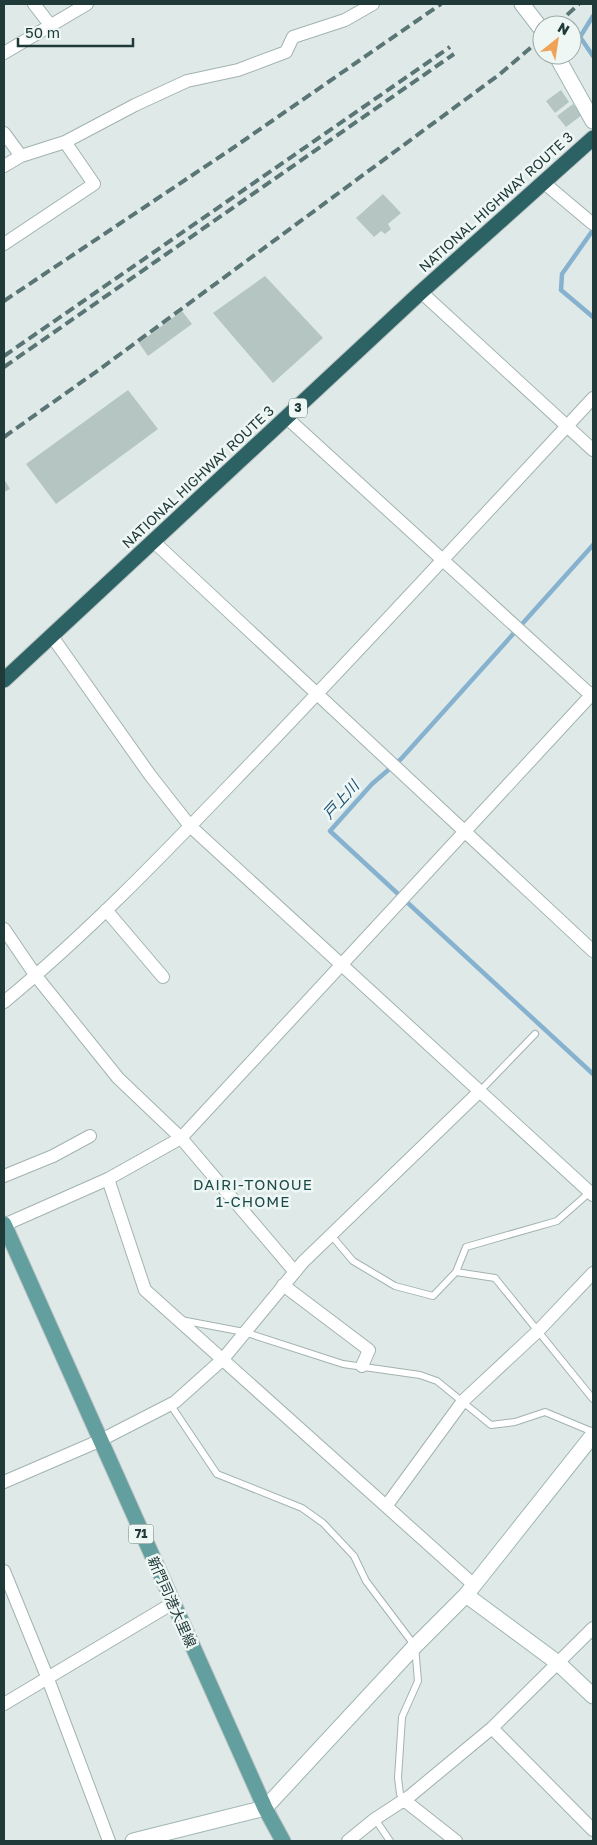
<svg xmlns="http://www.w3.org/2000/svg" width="597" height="1845" viewBox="0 0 597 1845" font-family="'Golos Text','Noto Sans JP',sans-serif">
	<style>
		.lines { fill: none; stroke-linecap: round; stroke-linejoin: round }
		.stream { stroke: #87b2cf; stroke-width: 4.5 }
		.building { fill: #b4c5c2 }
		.lane-casing { stroke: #a2b2b0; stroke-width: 8 }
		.street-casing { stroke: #a2b2b0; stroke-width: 14 }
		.secondary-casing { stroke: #9eb5b3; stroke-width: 17 }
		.primary-casing { stroke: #bcc4c4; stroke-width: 17 }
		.highway-casing { stroke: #bcc4c4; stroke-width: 17 }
		.lane { stroke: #fff; stroke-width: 6 }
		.street { stroke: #fff; stroke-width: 12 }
		.secondary { stroke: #fff; stroke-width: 15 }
		.primary { stroke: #649f9f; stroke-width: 15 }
		.highway { stroke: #2d6265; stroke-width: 15 }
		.rail { stroke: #5a7575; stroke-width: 4; stroke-dasharray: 10 5; stroke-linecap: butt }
		.labels { text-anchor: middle; stroke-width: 5; stroke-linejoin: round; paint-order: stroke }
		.shield { fill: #eff7f5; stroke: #5e7371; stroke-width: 1 }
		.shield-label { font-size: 12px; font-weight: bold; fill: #203a39 }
		.street-label { font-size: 14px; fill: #203a39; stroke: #eff7f5 }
		.water-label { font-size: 15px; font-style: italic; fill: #1c4f74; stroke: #eff7f5 }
		.neighbourhood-label { font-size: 15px; letter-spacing: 1px; fill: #1d4b4b; stroke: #eff7f5 }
	</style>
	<rect width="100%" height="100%" fill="#dfeae8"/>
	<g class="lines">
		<path class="stream" d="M593 16 580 37 593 56
			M593 230 562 274 561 290 593 317
			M593 545 401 759 372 784 330 831 593 1074"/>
	</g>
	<path class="building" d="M561 90 569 102 555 113 546 101Z
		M573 104 582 115 566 127 557 116Z
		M383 194 401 213 388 224 391 229 385 234 381 231 374 237 356 218Z
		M265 276 323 338 273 383 213 313Z
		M182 311 192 324 148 356 139 343Z
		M128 390 158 429 56 504 26 464Z
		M4 479 10 489 4 492Z"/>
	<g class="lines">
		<defs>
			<path id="lane" d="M480 1091 535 1034
				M331 1235 353 1261 395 1286 433 1296 456 1272 495 1278 593 1399
				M456 1272 466 1247 557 1221 590 1192
				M181 1320 244 1332 343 1364 420 1375 437 1381 491 1425 515 1422 545 1412 593 1432
				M170 1404 217 1474 302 1508 323 1523 354 1556 366 1581 415 1646 418 1681 402 1717 398 1778 400 1794 404 1800
				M375 1819 390 1841"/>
			<path id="street" d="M34 4 51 26
				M4 53 87 4
				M4 133 21 156
				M4 166 21 156 65 142 135 105 187 81 238 70 286 52 293 37 345 20 373 4
				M543 182 593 224
				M4 244 94 184 65 142
				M421 292 593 450
				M287 418 593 697
				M153 541 593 951
				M51 635 150 775 190 826 593 1195
				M106 910 163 977
				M4 929 36 976 118 1078 181 1138 295 1272
				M4 1002C93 929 173 844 254 760 368 641 481 519 593 398
				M4 1176 53 1156 90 1136
				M108 1179 145 1290 474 1585
				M4 1225 108 1179 181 1138 593 693
				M283 1285 369 1350 362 1366
				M4 1482 99 1441 175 1402 223 1359 303 1262 480 1091
				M387 1505 463 1401 538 1331 593 1273
				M4 1571 48 1679 109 1841
				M4 1704 173 1603
				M492 1728 593 1830
				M404 1800 456 1841
				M348 1841 375 1819 410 1796 492 1728 593 1628"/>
			<path id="secondary" d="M522 4 542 30
				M556 55 593 121
				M466 1595 558 1663 593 1696
				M133 1841 265 1808 415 1646 466 1595 593 1435"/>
			<path id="primary" d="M4 1224 265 1808 283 1841"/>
			<path id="highway" d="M4 680 421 292 593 138"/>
		</defs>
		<use href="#lane" class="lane-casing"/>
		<use href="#street" class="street-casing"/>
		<use href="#secondary" class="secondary-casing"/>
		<use href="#primary" class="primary-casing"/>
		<use href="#highway" class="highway-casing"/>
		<use href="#lane" class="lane"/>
		<use href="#street" class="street"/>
		<use href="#secondary" class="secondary"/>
		<use href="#primary" class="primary"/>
		<use href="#highway" class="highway"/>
		<path class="rail" d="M556 25 579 4
			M4 301 230 150 441 4
			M4 356 450 47
			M4 367 454 54
			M4 437 100 369 500 74 542 38"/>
	</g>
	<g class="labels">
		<g class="shield">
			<rect x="289" y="398.5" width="18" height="19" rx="4"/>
			<rect x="128.5" y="1524.5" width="25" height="19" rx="4"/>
		</g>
		<g class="shield-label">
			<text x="298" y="412">3</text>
			<text x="141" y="1538">71</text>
		</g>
		<g class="street-label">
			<text transform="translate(496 202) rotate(-42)" y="5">NATIONAL HIGHWAY ROUTE 3</text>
			<text transform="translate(198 477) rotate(-43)" y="5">NATIONAL HIGHWAY ROUTE 3</text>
			<text transform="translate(172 1602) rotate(66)" y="5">新門司港大里線</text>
		</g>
		<g class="water-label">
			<text transform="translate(341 800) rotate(-48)" y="5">戸上川</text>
		</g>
		<g class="neighbourhood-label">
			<text x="253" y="1190">DAIRI-TONOUE<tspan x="253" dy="17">1-CHOME</tspan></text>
		</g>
	</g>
	<rect width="597" height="1845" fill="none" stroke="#203a39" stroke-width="10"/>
	<g transform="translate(557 40) rotate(30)"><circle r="24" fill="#eff7f5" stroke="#9cabaa"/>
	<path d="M0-4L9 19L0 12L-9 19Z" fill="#efa357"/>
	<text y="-8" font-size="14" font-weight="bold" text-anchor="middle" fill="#203a39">N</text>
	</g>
	<path d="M18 38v8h115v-8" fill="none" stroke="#203a39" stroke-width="2.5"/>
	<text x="25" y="38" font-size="15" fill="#203a39" stroke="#eff7f5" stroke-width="4" paint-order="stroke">50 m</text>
</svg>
